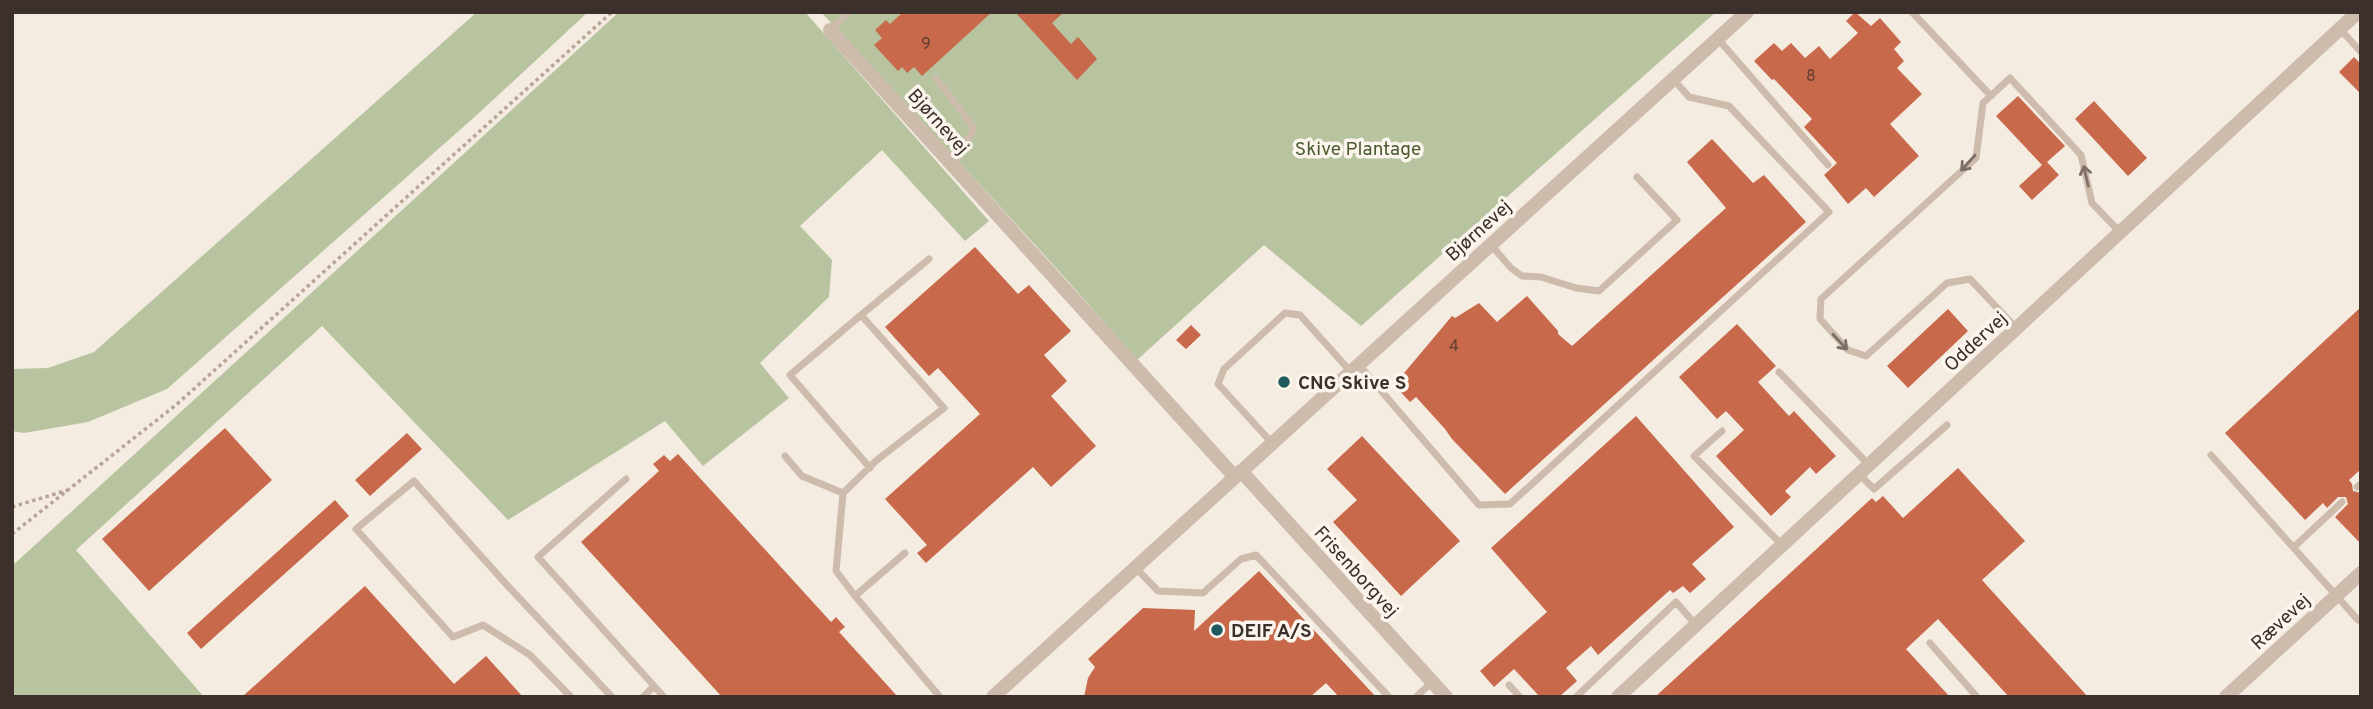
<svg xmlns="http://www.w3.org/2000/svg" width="2373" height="709" viewBox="0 0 2373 709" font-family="Overpass,sans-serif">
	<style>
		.green { fill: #b8c4a0 }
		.building { fill: #c8694b }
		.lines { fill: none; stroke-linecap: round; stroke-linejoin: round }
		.path { stroke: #b9a596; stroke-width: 3.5; stroke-dasharray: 3.5 3.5; stroke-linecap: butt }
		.service { stroke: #cdbbac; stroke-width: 7 }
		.minor { stroke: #cdbbac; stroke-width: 14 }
		.oneway { stroke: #7d6f65 }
		.poi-dot { fill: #1f5a5e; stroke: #fbf5ee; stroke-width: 2.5 }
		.labels { text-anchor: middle; stroke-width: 7; stroke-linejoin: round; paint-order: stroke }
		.number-label { font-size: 16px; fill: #5e3e33 }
		.street-label { font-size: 19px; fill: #3b302b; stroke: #fbf5ee }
		.park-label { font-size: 19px; fill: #4a5a2e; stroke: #fbf5ee }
		.poi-label { font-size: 19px; font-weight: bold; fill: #3b302b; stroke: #fbf5ee; text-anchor: start }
	</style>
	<rect width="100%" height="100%" fill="#f4ebe1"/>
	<path class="green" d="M477 12H588L479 113 167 389 88 422 24 433 12 431V369L48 368 94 352Z
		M619 12H805L989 221 965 241 882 150 800 226 832 260 829 297 760 363 789 398 703 466 665 421 508 520 322 326 76 550 204 697H12V566Z
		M821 12H1716L1361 326 1264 245 1137 360C1035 241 926 128 821 12Z"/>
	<path class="building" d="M903 12H992L922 76 914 67 907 73 902 67 898 71 874 45 882 38 875 30 886 20 890 24Z
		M1015 12H1064L1052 23 1071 44 1078 37 1097 59 1077 80Z
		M1855 12 1871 26 1880 18 1901 42 1894 49 1904 61 1897 68 1922 94 1890 124 1919 156 1874 197 1866 188 1848 204 1824 175 1837 163 1804 127 1812 119 1774 79 1772 80 1754 61 1774 43 1782 51 1791 43 1805 58 1819 46 1830 59 1858 33 1846 21Z
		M2354 57 2361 64V94L2339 72Z
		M2018 96 2065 146 2047 162 2059 175 2032 200 2019 186 2042 165 1996 116Z
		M2094 101 2147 158 2128 176 2075 119Z
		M1712 139 1753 183 1764 175 1806 222 1505 494 1452 439 1445 429 1416 397 1410 402 1394 385 1452 316 1455 318 1479 303 1497 322 1527 296 1558 331V334L1572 346 1726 208 1687 162Z
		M975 247 1018 294 1029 285 1071 331 1044 355 1067 381 1051 396 1096 446 1051 487 1033 467 926 563 917 553 927 545 885 499 980 414 938 368 929 376 885 327Z
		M2361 307V469L2349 480 2352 484 2353 491 2361 493V544L2335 517 2348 504 2346 497H2338L2327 508 2323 503 2305 520 2225 433Z
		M1948 309 1968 331 1908 388 1887 366Z
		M1737 324 1776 366 1758 382 1789 416 1794 411 1836 456 1816 474 1810 467 1785 491 1791 497 1771 516 1716 456 1744 430 1726 411 1717 419 1679 377Z
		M1191 325 1201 335 1186 349 1176 340Z
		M1636 416 1734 527 1692 564 1706 579 1690 593 1683 586 1673 593 1670 590 1598 655 1591 646 1566 668 1577 681 1559 697H1540L1514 669 1494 687 1480 671 1547 612 1491 548Z
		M225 428 272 480 149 591 102 539Z
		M407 433 422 449 370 496 355 480Z
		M1362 436 1460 541 1401 596 1333 522 1357 500 1327 469Z
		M678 454 831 622 836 617 845 627 839 632 898 697H722L581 542 659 471 653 464 664 455 670 461Z
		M1958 468 2025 541 1982 580 2088 697H2009L1938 619 1906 649 1950 697H1655L1872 498 1876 502 1883 496 1903 518Z
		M335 500 349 516 201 649 187 633Z
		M1259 571 1376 697H1339L1326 683 1310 697H1084L1088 678 1095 667 1088 659 1143 608 1195 610 1194 631Z
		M365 586 454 684 486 656 523 697H242Z"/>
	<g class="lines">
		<path class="path" d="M12 507 68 490
			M12 534 176 405 612 12"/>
		<path class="service" d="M1912 12 1991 96
			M2340 29 2361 52
			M830 30 849 12
			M1718 39 1828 165
			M936 78 974 128 954 166
			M1491 245 1511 268 1522 276 1541 277 1576 288 1599 291 1677 220 1637 177
			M861 315 790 375 870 468
			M2017 329 1970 279 1947 283 1866 356 1848 350 1820 319 1821 299 1976 158 1983 103 2010 78 2081 155 2092 203 2120 232
			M1359 365 1479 505 1510 504 1829 212 1729 106 1689 97 1673 79
			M1779 372 1869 465
			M1722 431 1694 456 1782 545
			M1272 443 1218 384 1224 369 1285 313 1300 315 1351 372
			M2211 455 2358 620 2361 618
			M785 456 802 476 843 493
			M1859 474 1874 489 1947 425
			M626 479 538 557 664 697
			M2357 487 2361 484
			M2294 547 2342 502
			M905 553 855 596 940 697
			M1136 568 1158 591 1203 593 1241 559 1256 555 1389 697
			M855 596 836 571 843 493 877 460 944 408 861 315 929 259
			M1930 643 1977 697
			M1509 685 1520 697
			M571 697 530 655 483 625 453 637 356 529 414 481 506 584 612 697
			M643 697 654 686
			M1416 697 1432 682
			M1576 697 1676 602 1695 624"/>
		<path class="minor" d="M830 30 1234 476
			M1241 471 1446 697
			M993 697 1747 12
			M1618 697 2358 12
			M2226 697 2361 573"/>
	</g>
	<defs><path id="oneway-shaft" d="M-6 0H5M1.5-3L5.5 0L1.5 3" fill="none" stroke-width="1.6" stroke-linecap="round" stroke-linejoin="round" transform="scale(1.75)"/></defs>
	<g class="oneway">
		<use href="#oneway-shaft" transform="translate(1968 163) rotate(132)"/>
		<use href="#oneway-shaft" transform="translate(2086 176) rotate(-103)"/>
		<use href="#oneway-shaft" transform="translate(1840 342) rotate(47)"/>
	</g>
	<g class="poi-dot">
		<circle cx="1284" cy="382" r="7"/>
		<circle cx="1217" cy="630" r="7"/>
	</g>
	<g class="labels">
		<g class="number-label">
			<text x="926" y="49">9</text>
			<text x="1811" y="81">8</text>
			<text x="1454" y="351">4</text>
		</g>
		<g class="street-label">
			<text transform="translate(939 121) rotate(48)" y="7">Bjørnevej</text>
			<text transform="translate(1478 230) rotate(-42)" y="7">Bjørnevej</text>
			<text transform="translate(1975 341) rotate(-43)" y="7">Oddervej</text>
			<text transform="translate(1357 571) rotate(48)" y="7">Frisenborgvej</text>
			<text transform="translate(2280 621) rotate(-43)" y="7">Rævevej</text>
		</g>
		<g class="park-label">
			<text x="1358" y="155">Skive Plantage</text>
		</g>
		<g class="poi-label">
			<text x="1298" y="389">CNG Skive S</text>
			<text x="1231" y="637">DEIF A/S</text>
		</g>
	</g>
	<rect width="2373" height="709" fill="none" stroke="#3b302b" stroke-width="28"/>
</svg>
